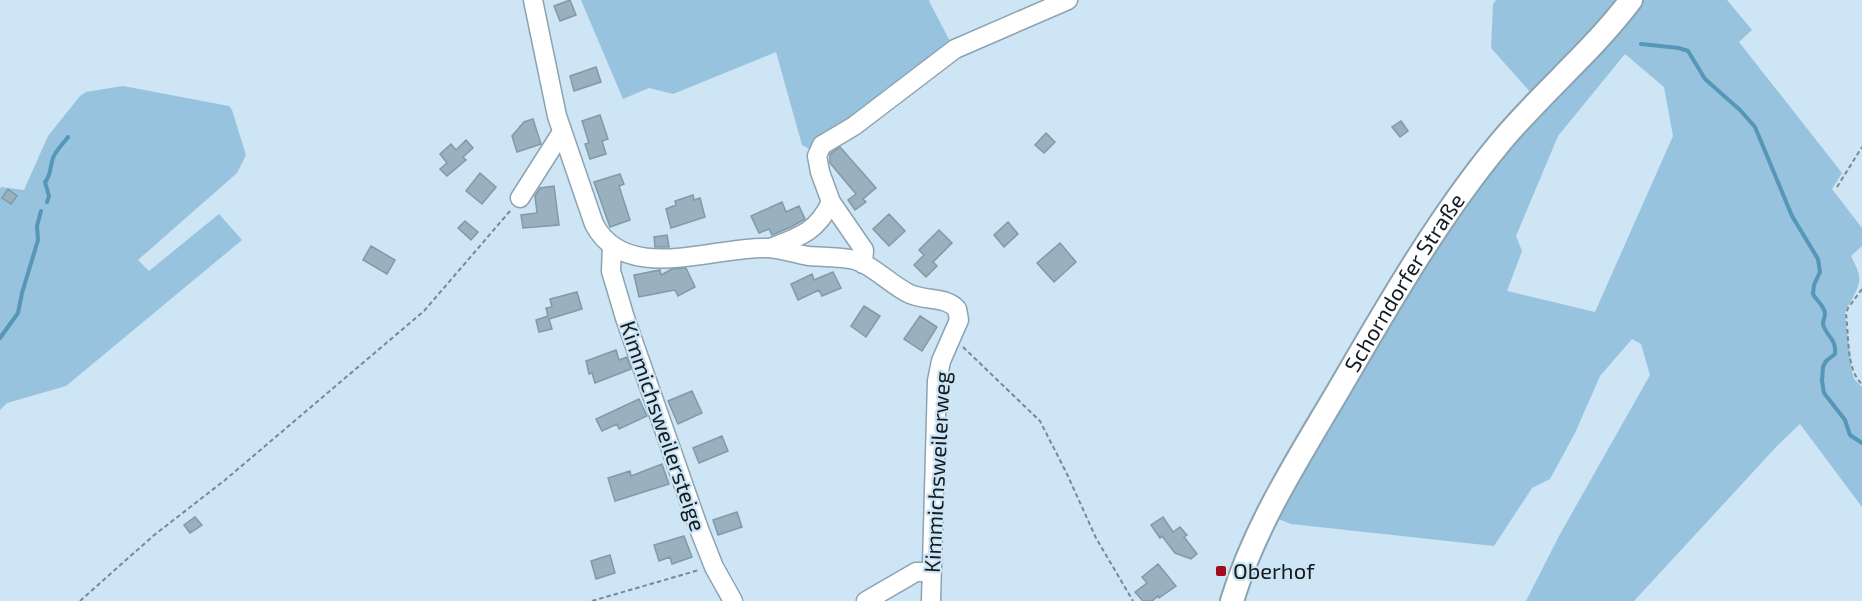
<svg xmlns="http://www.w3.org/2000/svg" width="1862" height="601" viewBox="0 0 1862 601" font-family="'Exo 2',sans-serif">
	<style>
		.green { fill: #97c3de; fill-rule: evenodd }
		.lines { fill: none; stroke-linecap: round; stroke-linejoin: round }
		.stream { stroke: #5696b9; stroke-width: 4 }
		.building { fill: #99b0be; stroke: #8299a6; stroke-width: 1.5 }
		.minor-casing { stroke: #8ca3b1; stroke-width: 21 }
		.major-casing { stroke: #8ca3b1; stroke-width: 26 }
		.path { stroke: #788994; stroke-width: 2; stroke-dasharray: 4.5 3; stroke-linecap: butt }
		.minor { stroke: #fff; stroke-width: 18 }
		.major { stroke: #fff; stroke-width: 22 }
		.poi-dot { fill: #a50b1e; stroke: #cde5f4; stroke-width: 2 }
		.labels { text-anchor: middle; stroke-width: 4.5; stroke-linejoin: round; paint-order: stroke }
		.street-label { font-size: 22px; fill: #131c21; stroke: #cde5f4 }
		.poi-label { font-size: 22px; fill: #131c21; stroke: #cde5f4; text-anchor: start }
	</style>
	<rect width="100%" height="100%" fill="#cde5f4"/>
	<path class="green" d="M581 0H930L929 1 953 47 813 151 802 145 776 52 673 94 649 88 623 99Z
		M1496 0H1621L1533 95 1491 48 1493 4Z
		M1639 0H1727L1752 30 1739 42 1842 173 1832 189 1862 228V246L1851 256C1862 278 1862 280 1851 301 1848 306 1846 309 1845 314L1852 372 1854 379 1862 387V507L1800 424 1777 446 1634 601H1526L1559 536 1650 375 1641 344 1632 339 1600 376 1575 433 1550 479 1532 488 1494 546 1291 524 1273 517 1289 488 1473 188ZM1625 54 1664 87 1673 136 1595 312 1507 291 1522 251 1516 236 1558 136Z
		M123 86 229 106 232 110 246 155 237 173 138 260 149 271 219 214 242 240 66 386 7 403 0 410V189L1 187 24 190 48 136 80 96 86 92Z"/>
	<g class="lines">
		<path class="stream" d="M1641 44 1679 48 1688 51 1705 79 1740 110 1755 127 1792 216 1818 259 1820 272 1814 285 1813 294C1816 300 1822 304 1824 310 1827 315 1823 318 1823 324 1825 335 1837 339 1835 354L1826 361 1823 367 1822 381 1824 393 1845 420 1850 435 1862 443
			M47 202 49 196 45 182C51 176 50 166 53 158 56 150 63 144 68 137
			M0 338 18 313 22 293 38 240 37 226 41 211"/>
	</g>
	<path class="building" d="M570 0 576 15 560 21 554 6Z
		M596 67 601 82 574 91 570 76Z
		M600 115 608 139 602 141 606 154 590 159 585 144 589 143 582 121Z
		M533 119 541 144 517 152 512 136 524 122Z
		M1401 121 1408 131 1400 137 1392 127Z
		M1046 133 1055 142 1044 153 1035 145Z
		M466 140 473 148 463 157 466 160 447 176 440 169 447 163 440 154 451 144 456 150Z
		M840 147 876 188 863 199 866 202 855 210 848 200 856 194 830 163V154Z
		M480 173 496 187 482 204 466 191Z
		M620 174 624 184 619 186 630 220 610 227 594 182Z
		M554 186 559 225 523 228 521 215 537 213 535 196 540 188Z
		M8 189 17 196 11 204 2 198Z
		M693 195 694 200 700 198 705 217 671 228 666 209 676 205 675 201Z
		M782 202 786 212 799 206 805 219 793 226 772 235 769 229 759 233 751 216Z
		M889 214 905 231 889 246 873 229Z
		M465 221 478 232 471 240 458 228Z
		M1008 222 1018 234 1004 247 994 235Z
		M939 230 952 243 933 262 937 266 926 277 914 265 924 255 919 250Z
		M667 235 669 247H655L654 237Z
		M1060 243 1076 262 1054 282 1037 263Z
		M371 246 395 260 387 274 363 260Z
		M686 268 695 287 678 296 675 290 639 297 634 275 660 270 661 275 672 269Z
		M833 272 841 288 822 296 819 290 798 300 791 284 812 274 814 280Z
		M577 292 582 309 549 319 552 329 539 332 536 320 548 316 546 308 552 307 550 299Z
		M864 306 880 316 866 337 851 326Z
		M920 316 937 327 922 351 904 339Z
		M616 350 619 360 627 357 631 369 595 383 592 373 589 374 586 361Z
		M692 391 702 413 678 424 668 401Z
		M639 399 647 416 619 429 617 424 602 431 596 419Z
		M722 436 728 451 699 463 693 448Z
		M662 464 669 484 615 501 608 478 630 471 631 476Z
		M737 512 742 527 718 535 713 520Z
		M195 517 202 525 190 533 184 525Z
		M1163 517 1173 532 1180 527 1187 535 1184 537 1197 554 1191 559 1175 553 1162 536 1160 538 1151 525Z
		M684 536 692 557 672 564 670 557 659 561 654 545Z
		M610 555 615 573 596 579 591 561Z
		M1158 564 1176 586 1159 598 1158 596 1152 601H1143L1135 592 1147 583 1142 577Z"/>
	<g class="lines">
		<defs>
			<path id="minor" d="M533 0 557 116 594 224C626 286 716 245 769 248 782 249 796 254 809 256 823 257 837 257 850 259 872 263 890 285 910 294 925 301 945 296 957 309L959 320 941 361 937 381 931 601
				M520 198 562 132
				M612 246 611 271 625 318 699 529 714 567 733 601
				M770 248C799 237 817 232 831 202
				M863 264 864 250 831 202 820 172 817 156 822 145 854 126 955 49 1068 0
				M866 601 916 572H931"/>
			<g id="major">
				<path id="s1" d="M1232 601C1255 525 1298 459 1338 391 1387 307 1437 219 1499 144 1540 94 1592 52 1631 0"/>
			</g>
		</defs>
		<use href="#minor" class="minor-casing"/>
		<use href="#major" class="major-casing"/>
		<path class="path" d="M1837 187 1862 147
			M1862 289 1848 308 1846 314C1849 335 1846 370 1862 384
			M963 347 1040 421 1067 474 1096 538 1133 601
			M80 601 153 536 225 480 424 311 510 211
			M592 601 699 570"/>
		<use href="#minor" class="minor"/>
		<use href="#major" class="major"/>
	</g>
	<rect class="poi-dot" x="1215" y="565" width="12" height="12" rx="3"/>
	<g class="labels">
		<g class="street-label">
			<text dy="8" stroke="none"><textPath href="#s1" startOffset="363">Schorndorfer Straße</textPath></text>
			<text transform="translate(663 426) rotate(71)" y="8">Kimmichsweilersteige</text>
			<text transform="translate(937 472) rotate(-87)" y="8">Kimmichsweilerweg</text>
		</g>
		<g class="poi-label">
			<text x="1233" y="579">Oberhof</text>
		</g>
	</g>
</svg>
